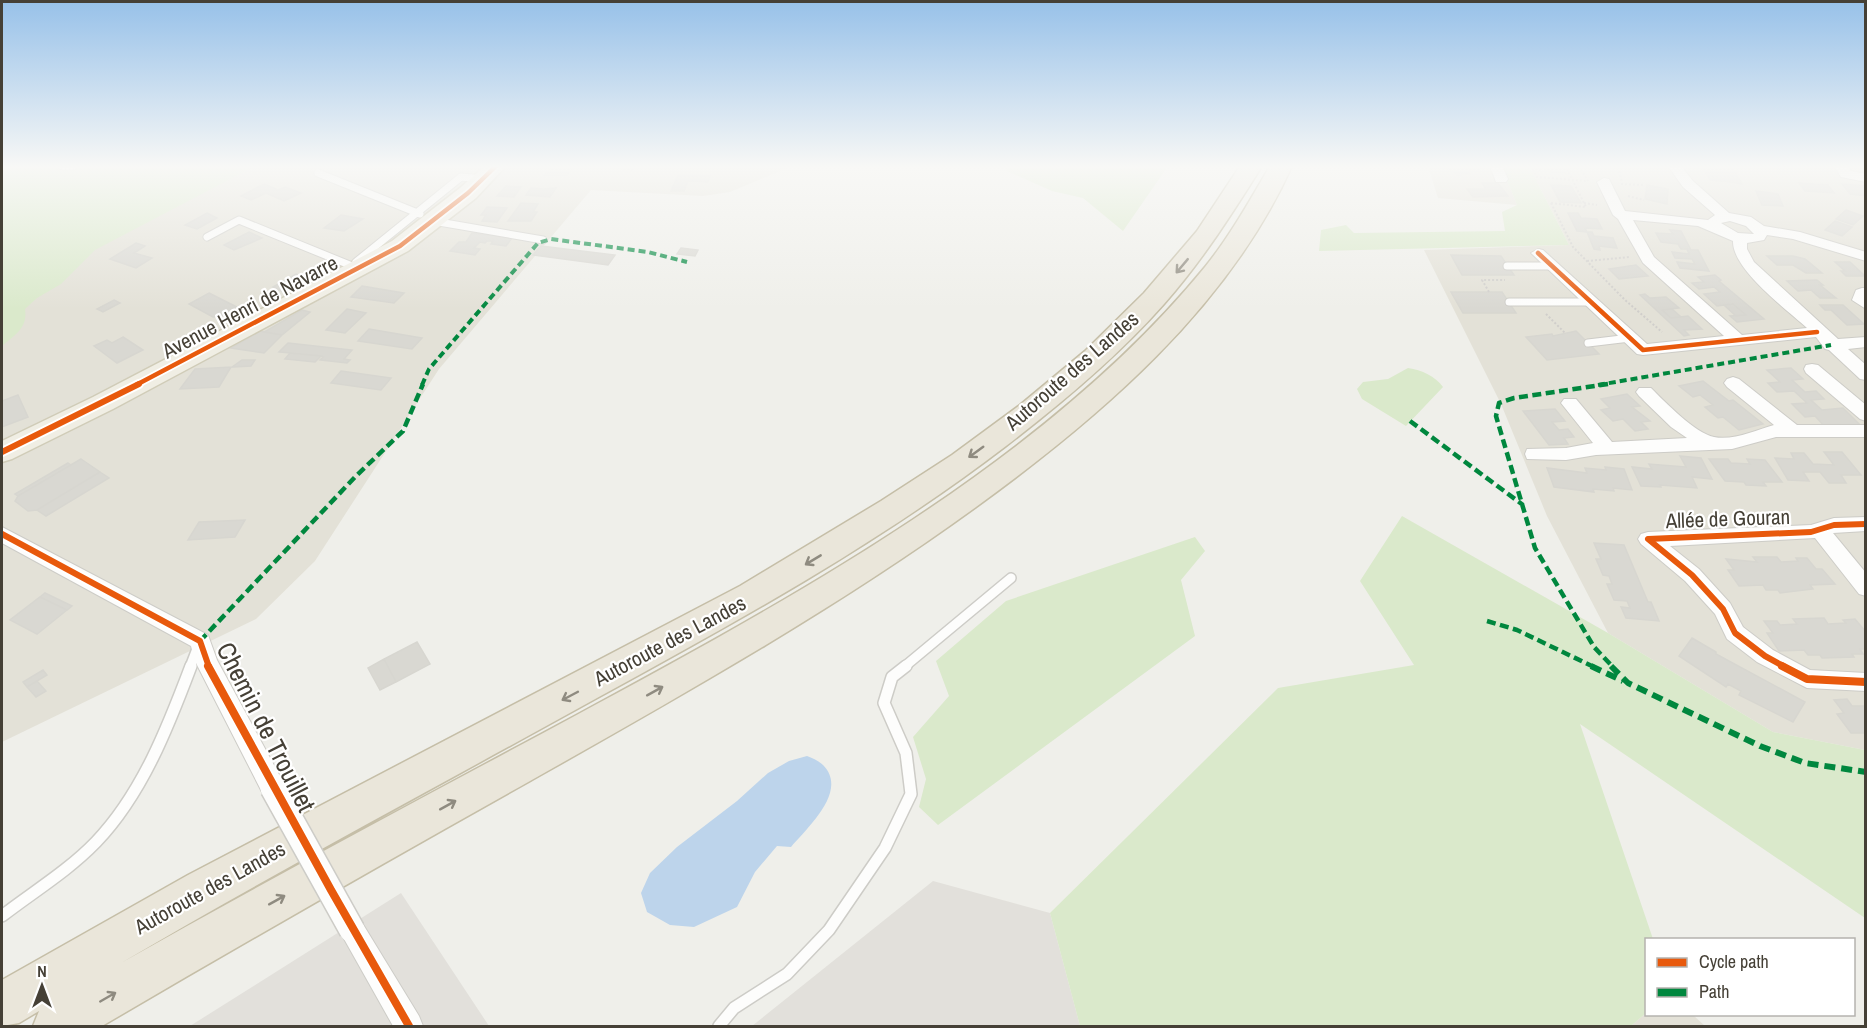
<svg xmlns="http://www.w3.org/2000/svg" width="1867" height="1028" viewBox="0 0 1867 1028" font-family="'Archivo Narrow',sans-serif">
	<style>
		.residential { fill: #e3e1d7 }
		.industrial { fill: #e2e0db }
		.green { fill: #dae9cb }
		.water { fill: #bdd4eb }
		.building { fill: #d9d8d2; stroke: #d7d6d0; stroke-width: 1.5 }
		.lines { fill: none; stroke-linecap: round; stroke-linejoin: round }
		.lane-far2-casing { stroke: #cdccc7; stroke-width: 9 }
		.lane-far1-casing { stroke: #cdccc7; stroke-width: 12 }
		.lane-casing { stroke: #cdccc7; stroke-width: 14 }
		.street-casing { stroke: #cdccc7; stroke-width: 2 }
		.primary-casing { stroke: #d0ccb8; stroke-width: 3 }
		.highway-casing { stroke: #c5bea7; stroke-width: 3 }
		.path { stroke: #d0cecb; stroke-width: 2; stroke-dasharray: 2 2; stroke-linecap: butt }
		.lane-far2 { stroke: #fdfdfc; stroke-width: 7 }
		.lane-far1 { stroke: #fdfdfc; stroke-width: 9 }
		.lane { stroke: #fdfdfc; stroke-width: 11 }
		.street { fill: #fdfdfc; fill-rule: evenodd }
		.primary { fill: #f0eee4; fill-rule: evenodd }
		.highway { fill: #eae6da; fill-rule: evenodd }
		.street-bridge-casing { stroke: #cdccc7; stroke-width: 28; stroke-linecap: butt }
		.street-bridge { stroke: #fdfdfc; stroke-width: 25 }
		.quiet-far2 { stroke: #00873e; stroke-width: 4; stroke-dasharray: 7 4; stroke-linecap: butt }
		.quiet-far1 { stroke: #00873e; stroke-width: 4.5; stroke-dasharray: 9 4.5; stroke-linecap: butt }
		.quiet { stroke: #00873e; stroke-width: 6; stroke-dasharray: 11 6; stroke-linecap: butt }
		.cycleway-far2-casing { stroke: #fff; stroke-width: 8 }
		.cycleway-far1-casing { stroke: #fff; stroke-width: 10 }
		.cycleway-casing { stroke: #fff; stroke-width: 11 }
		.cycleway-far2 { stroke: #e8590c; stroke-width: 4.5 }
		.cycleway-far1 { stroke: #e8590c; stroke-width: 6 }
		.cycleway { stroke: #e8590c; stroke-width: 8 }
		.oneway { stroke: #8f8b80 }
		.labels { text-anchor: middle; stroke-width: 4.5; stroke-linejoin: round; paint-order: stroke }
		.street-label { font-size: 21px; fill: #454036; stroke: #fff }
		.near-street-label { font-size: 26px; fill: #454036; stroke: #fff }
	</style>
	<rect width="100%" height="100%" fill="#efefea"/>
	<path class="residential" d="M2 166H792L730 192 703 196 591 190 439 369 315 561 256 619 2 742Z
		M1428 166H1501L1517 205 1438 198Z
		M1529 166H1862L1865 168V750L1773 732 1608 633 1547 516 1501 404 1424 250 1569 245Z
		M1646 1013 1693 1015 1705 1026H1631Z"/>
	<path class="industrial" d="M933 881 1050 913 1080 1026H752Z
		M401 893 489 1026H190Z"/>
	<path class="green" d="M2 166H255L95 250 61 284 37 298 25 309C28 328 15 335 2 346Z
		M1009 166H1165L1166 169 1123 231 1083 198 1052 191 1007 171Z
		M1501 166H1529L1569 245 1319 251 1321 230 1346 225 1354 233 1505 231 1502 212 1517 205Z
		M1408 368C1422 370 1435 376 1443 387L1406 426 1362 399 1357 389 1363 382 1388 379Z
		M1402 516 1608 633 1773 732 1865 750V918L1580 724 1653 939 1646 940V1013L1631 1026H1080L1050 913 1278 688 1414 665 1360 581Z
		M1195 537 1205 551 1181 580 1195 636 938 825 919 807 926 779 913 737 949 696 936 661 1006 601Z"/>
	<path class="water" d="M807 756C812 758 819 761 823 765 849 791 807 828 791 847L777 846 755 872 737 907 694 927 670 925 647 912 641 893 650 873 677 847 737 801 768 773 789 761Z"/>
	<path class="building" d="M553 166H574L567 175H545Z
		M616 166H642L627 172Z
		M1447 166H1475L1479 169 1467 171 1470 174 1457 175Z
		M1543 166H1562L1566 173 1546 171Z
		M1702 166 1723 168 1731 182 1710 180Z
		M1723 168 1734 170 1742 184 1731 182Z
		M678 175 710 176 708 182 688 181 684 191H671Z
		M1482 183H1498L1508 196 1473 197 1467 189H1486Z
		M1799 183 1828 185 1834 193 1805 191Z
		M264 184 278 190 285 187 301 193 284 201 266 193 251 200 241 196Z
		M1842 184 1866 186V196L1850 194Z
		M1551 185 1571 186 1581 203 1560 202Z
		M1647 185 1668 189 1667 204 1645 199Z
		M506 186 521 187 514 197 497 196Z
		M531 188 544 189 556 188 550 197 526 195Z
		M1756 191 1778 194 1783 206 1762 205Z
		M521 203 538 204 533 212H537L531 221H508Z
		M487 207 507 208 497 222 482 221 486 215H481Z
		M1846 210 1863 216 1853 225 1836 219Z
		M207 213 217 218 197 229 185 225Z
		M1568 213H1578L1581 218 1597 219 1602 229 1585 228 1587 232H1592L1594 236 1613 238 1617 248 1599 246 1600 250 1594 249 1587 232 1577 231Z
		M341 215 363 219 344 231 324 228Z
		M1835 221 1852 227 1842 236 1825 230Z
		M1670 230 1681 231 1691 250H1698L1709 271 1680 268 1677 262 1695 264 1692 259 1675 258 1672 252 1689 254 1687 249H1681L1678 244 1661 242 1656 233 1673 234Z
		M249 232 262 238 234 250 224 245Z
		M472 233 512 238 506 246 491 244 493 241H487L485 243 480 242 474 248 480 249 475 255 450 251 459 242H466Z
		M136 243 145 246 134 253 152 258 136 268 110 259Z
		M541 246 615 255 608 265 533 255Z
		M681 248 698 250 695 256 677 254Z
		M1451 255 1501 256 1514 275H1462Z
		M1767 256H1793L1805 259 1822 273H1806L1793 265H1777Z
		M1835 262H1850L1865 276H1846L1841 271H1845Z
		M1636 265 1648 276 1619 279 1609 269Z
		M296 274 306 279 283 292 273 287Z
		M1715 275 1721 280 1719 281 1764 319 1737 322 1730 316 1746 315 1733 304 1717 306 1704 294 1720 292 1714 287 1699 289 1692 283 1704 282 1698 277Z
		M1817 280 1823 285H1820L1836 298H1820L1811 290 1798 291 1787 281Z
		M362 286 404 293 394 303 351 297Z
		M1451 292H1502L1516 313H1463Z
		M209 293 237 307 219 317H213L189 304Z
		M1645 294 1650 298 1666 297 1679 308 1662 310 1671 318 1688 316 1702 329 1684 330 1689 335 1684 336 1640 295Z
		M114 300 120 303 103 312 97 309Z
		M1733 304 1746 315 1736 316 1724 305Z
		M1820 305H1843L1864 324 1847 325 1831 310H1825Z
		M347 309 366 313 345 333 326 330Z
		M1672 309 1681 317 1671 318 1662 310Z
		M302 310 310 312 282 335 264 332Z
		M369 329 422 338 412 349 358 341Z
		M260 331 282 335 264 353 231 348Z
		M1576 331 1599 354 1547 360 1526 337 1552 334 1553 336Z
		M123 337 143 350 117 363 94 346 107 340 112 343Z
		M288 343 352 350 344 359 350 360 347 363 320 360 323 357 321 356 279 352Z
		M290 353 321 356 315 362 285 359Z
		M242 360H255L251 366 232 367Z
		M231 367 219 387 180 389 195 369Z
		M1791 368 1803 379 1792 380 1805 392 1816 391 1824 399 1811 400 1822 410 1843 408 1860 425 1826 428 1815 416 1805 417 1792 404 1807 403 1794 391 1777 392 1768 383 1780 382 1767 370Z
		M341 371 391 378 381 390 331 383Z
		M1703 381 1729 401 1733 400 1763 424 1739 430 1723 417 1718 418 1705 407 1713 405 1700 395 1693 397 1679 386Z
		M1627 394 1640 406 1632 407 1650 421 1641 422 1648 429 1635 431 1623 419 1613 421 1601 410 1610 408 1601 399Z
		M18 395 28 417 2 427V401Z
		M1555 409 1565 421 1552 422 1559 430 1568 429 1574 437 1564 438 1568 444 1549 445 1523 411Z
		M1824 452H1842L1861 475H1841L1846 483H1829L1820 472H1803L1809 481 1788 480 1775 458 1794 459 1791 453H1804L1813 464 1834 465Z
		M1680 456 1701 458 1712 479 1692 477 1697 488 1660 485 1661 487 1641 486 1632 467 1652 469 1649 464 1686 467Z
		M81 459 100 472 37 510 28 511 15 501 18 496Z
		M1709 459H1728L1731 463 1750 464 1747 459 1765 460 1782 482H1763L1766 486 1746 485 1744 482 1725 481Z
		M68 463 71 465 18 496 15 494Z
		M1605 467 1624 469 1632 490 1613 488 1614 491 1593 489 1594 492 1554 487 1547 468 1587 473 1585 468 1606 470Z
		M100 472 109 478 46 516 37 510Z
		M245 520 235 537 188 540 199 522Z
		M1594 543 1624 545 1648 602H1651L1659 621 1626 618 1621 607 1630 608 1627 601 1614 600 1607 584H1612L1609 576 1603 575 1596 559H1601Z
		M1753 557H1777L1781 562 1798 561 1796 558H1807L1816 569H1822L1835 584 1810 585 1813 589 1780 593 1778 590H1766L1763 585 1739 586 1728 570H1734L1726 559 1757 562Z
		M45 593 72 606 67 610 40 597Z
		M40 597 67 610 37 634 10 620Z
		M1824 618 1828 624 1846 623 1843 620 1855 619 1866 632V649H1860L1863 654H1852L1854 657 1822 658 1820 655H1808L1804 650 1779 651 1767 633H1773L1764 621H1777L1780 625 1797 624 1793 619Z
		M1692 638 1716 652V654L1805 702 1793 722 1739 695 1741 691 1728 684 1726 687 1679 656Z
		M417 642 430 664 396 682 384 659Z
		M384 659 396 682 380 690 368 668Z
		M43 670 47 675 27 687 23 682Z
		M37 681 46 691 36 697 27 687Z
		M1847 699 1852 706H1866V733H1851L1837 714 1844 713 1834 700Z"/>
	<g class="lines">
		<defs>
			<path id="lane-far2" d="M62 166H73
				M318 173 420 214
				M433 221 543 240
				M207 237 239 220 357 268
				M356 262 461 177 483 179
				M1507 266H1552
				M1509 302H1591
				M1588 343 1630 338"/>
			<path id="lane-far1" d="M190 667 198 646
				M904 667 1011 578"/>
			<path id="lane" d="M2 916C33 892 68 871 96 842 142 794 168 727 191 666
				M719 1026 734 1008 787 974 829 930 885 848 911 794 906 753 884 703 892 677 906 666"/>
			<path id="street" d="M1490 166H1502L1508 179 1506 182H1496Z
				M1668 166H1681L1693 181 1729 213 1751 217 1764 226 1800 232 1866 252V261L1793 239 1767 235 1764 240 1747 243V249L1754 262 1838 339 1866 337V347L1848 349 1866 365V380L1860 379 1829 350 1825 349 1816 337 1643 355 1637 354 1531 253 1538 249 1543 250 1647 344 1724 336 1643 263 1618 219 1613 215 1597 182 1604 178 1609 179 1625 211 1708 220 1715 215 1683 187ZM1633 220 1698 226 1733 241C1732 269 1786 309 1807 328L1742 335 1654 257ZM1730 221 1746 226 1754 234 1738 233 1721 223Z
				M1834 166H1847L1851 171 1866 174V182L1841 177Z
				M1862 288H1866V309L1852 300 1856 290Z
				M1812 364 1818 365 1866 405V421L1860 419 1806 373 1804 369 1806 365Z
				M1733 377 1739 379 1797 425H1866V437H1776L1732 449 1596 455 1566 460 1527 459 1525 454 1527 449 1566 448 1593 443 1561 403 1564 399H1576L1612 442 1687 438 1671 427 1639 396 1636 392 1639 388H1651C1665 402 1695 433 1714 437 1733 441 1756 430 1774 425L1727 387 1724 383 1727 379Z
				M1866 517V531L1833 533 1866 573V596L1859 594 1815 538 1670 546 1699 569 1730 603 1743 627 1773 650 1810 670 1866 673V691L1807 688 1757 662 1727 639 1715 614 1685 581 1641 544 1638 539 1641 534 1648 532 1811 525 1834 518Z
				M2 527 208 635 217 660 282 780 285 788 282 796 273 799 264 796 195 661 191 646 2 543Z
				M352 917 361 921 419 1016 423 1026H393L339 930 343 921Z"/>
			<path id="primary" d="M485 166H506L476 198 408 251 113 409 12 459 2 462V441L93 397 392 241 460 188Z"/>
			<path id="highway" d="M1240 166H1262C1232 214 1202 261 1164 304 1117 357 1062 403 1006 446 878 544 738 621 597 698 438 786 278 871 121 963 270 879 420 799 571 718 789 600 1046 462 1205 267 1230 236 1250 200 1270 166H1292C1228 308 1100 417 976 507 834 610 682 695 530 781 387 861 244 943 102 1026H33L39 1011 19 1023 2 1026V980L188 875 740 586 881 501 952 455 1020 405 1085 351 1144 293 1197 231Z"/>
		</defs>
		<use href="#lane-far2" class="lane-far2-casing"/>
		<use href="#lane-far1" class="lane-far1-casing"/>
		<use href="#lane" class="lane-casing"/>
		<use href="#street" class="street-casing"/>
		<use href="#primary" class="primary-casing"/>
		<use href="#highway" class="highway-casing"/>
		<path class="path" d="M1579 166 1588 181
			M1541 170 1533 169 1537 177 1588 181
			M1619 171 1622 182
			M1621 184 1644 185
			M1628 196 1644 200
			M1551 203 1573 247 1625 300 1662 332
			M1551 203 1586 207 1566 167
			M1584 203 1597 205
			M1587 261 1630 257
			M1489 292 1482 280H1505
			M1546 314 1565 333"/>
		<use href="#lane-far2" class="lane-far2"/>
		<use href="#lane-far1" class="lane-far1"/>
		<use href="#lane" class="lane"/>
		<use href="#street" class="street"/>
		<use href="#primary" class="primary"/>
		<use href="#highway" class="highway"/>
		<defs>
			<path id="street-bridge" d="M273 788 352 930"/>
		</defs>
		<use href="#street-bridge" class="street-bridge-casing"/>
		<use href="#street-bridge" class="street-bridge"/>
		<path class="quiet-far2" d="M422 385 429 369 538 243 551 239 648 252 687 262
			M1598 385 1831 345"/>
		<path class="quiet-far1" d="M1608 384 1514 398 1499 403 1496 416 1535 548 1594 647 1613 667
			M1410 421 1523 505
			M1487 621 1517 630 1594 667
			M200 641 356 476 403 431 423 384"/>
		<path class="quiet" d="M1591 666 1623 681
			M1611 666 1628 683 1760 746 1805 763 1866 772"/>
		<defs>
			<path id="cycleway-far2" d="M1538 253 1643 350 1817 332
				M136 385 400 246 468 193 496 166"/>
			<path id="cycleway-far1" d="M2 452 139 384
				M2 534 200 641 209 667
				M1785 667 1765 656 1735 633 1723 609 1692 575 1648 539 1811 532 1834 525 1866 524"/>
			<path id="cycleway" d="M208 666 331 890 409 1026
				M1782 666 1807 679 1866 682"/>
		</defs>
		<use href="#cycleway-far2" class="cycleway-far2-casing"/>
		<use href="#cycleway-far1" class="cycleway-far1-casing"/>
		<use href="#cycleway" class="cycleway-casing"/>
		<use href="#cycleway-far2" class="cycleway-far2"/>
		<use href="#cycleway-far1" class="cycleway-far1"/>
		<use href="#cycleway" class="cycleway"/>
	</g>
	<defs><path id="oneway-shaft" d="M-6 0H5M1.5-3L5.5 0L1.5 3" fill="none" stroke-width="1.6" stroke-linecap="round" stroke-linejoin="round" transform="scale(1.5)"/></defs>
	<g class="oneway">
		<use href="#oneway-shaft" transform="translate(1182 266) rotate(130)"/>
		<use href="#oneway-shaft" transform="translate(976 452) rotate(144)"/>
		<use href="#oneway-shaft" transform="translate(813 560) rotate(149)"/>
		<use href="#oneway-shaft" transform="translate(655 691) rotate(-29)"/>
		<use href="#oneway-shaft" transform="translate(570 696) rotate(152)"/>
		<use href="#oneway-shaft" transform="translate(448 805) rotate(-29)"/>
		<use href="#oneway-shaft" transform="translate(277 900) rotate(-29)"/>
		<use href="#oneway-shaft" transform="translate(108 997) rotate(-30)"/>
	</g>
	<linearGradient id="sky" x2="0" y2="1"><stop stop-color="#97c1e9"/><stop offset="0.54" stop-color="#f8f8f6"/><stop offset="1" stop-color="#f8f8f6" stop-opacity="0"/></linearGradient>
	<rect width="1867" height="309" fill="url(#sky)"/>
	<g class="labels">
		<g class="street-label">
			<text transform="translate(250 307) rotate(-28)" y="7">Avenue Henri de Navarre</text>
			<text transform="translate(1072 371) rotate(-41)" y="7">Autoroute des Landes</text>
			<text transform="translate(1728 519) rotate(-2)" y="7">Allée de Gouran</text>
			<text transform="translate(670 641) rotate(-28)" y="7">Autoroute des Landes</text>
			<text transform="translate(210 888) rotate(-29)" y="7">Autoroute des Landes</text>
		</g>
		<g class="near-street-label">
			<text transform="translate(266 727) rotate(63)" y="9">Chemin de Trouillet</text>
		</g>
	</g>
	<rect width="1867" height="1028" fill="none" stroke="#454036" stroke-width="6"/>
	<rect x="1645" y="938" width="210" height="78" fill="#ffffff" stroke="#b5b3af" stroke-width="1.5"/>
	<rect x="1657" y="958" width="30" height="9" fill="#e8590c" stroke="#b5b3af" stroke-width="1.5"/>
	<text x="1699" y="968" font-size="18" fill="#454036">Cycle path</text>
	<rect x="1657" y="988" width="30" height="9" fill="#00873e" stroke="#b5b3af" stroke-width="1.5"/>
	<text x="1699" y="998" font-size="18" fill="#454036">Path</text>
	<g transform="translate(42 986)" stroke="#ffffff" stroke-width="4.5" paint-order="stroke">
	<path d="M0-4.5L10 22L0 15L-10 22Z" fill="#454036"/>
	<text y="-9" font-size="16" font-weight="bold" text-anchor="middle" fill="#454036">N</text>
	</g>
</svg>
